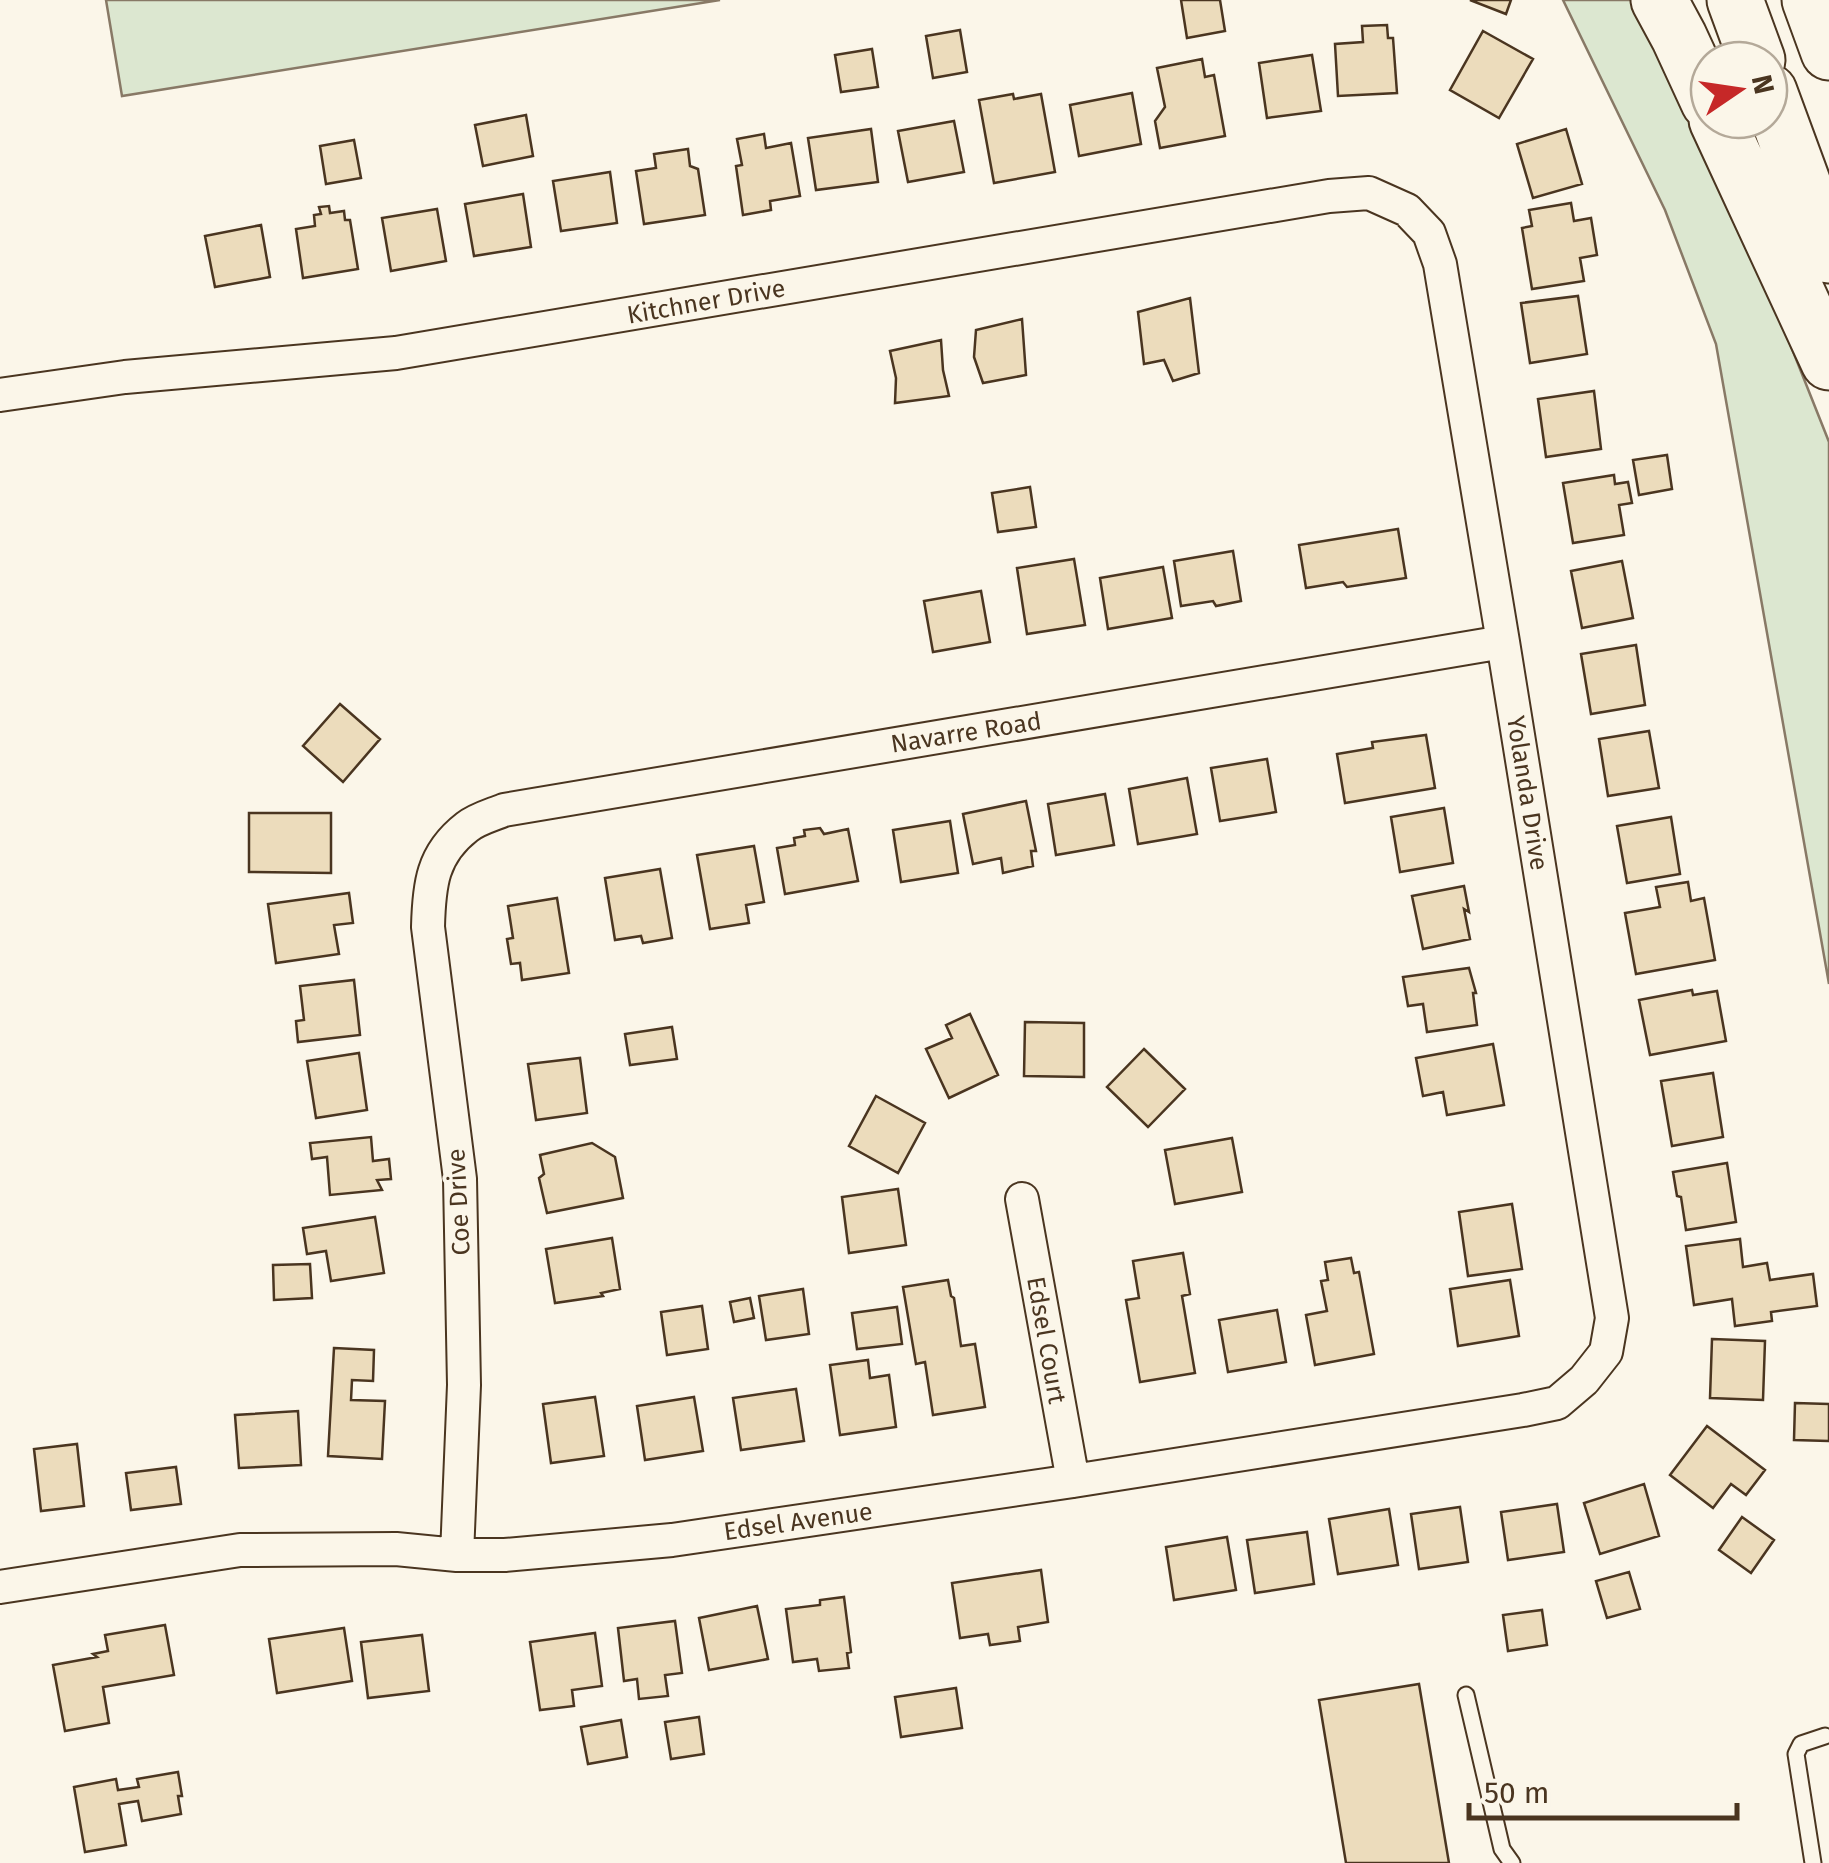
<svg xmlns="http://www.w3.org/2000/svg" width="1829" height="1863" viewBox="0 0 1829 1863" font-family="'Fira Sans',sans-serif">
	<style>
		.green { fill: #dce7d0; stroke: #887966; stroke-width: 2.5 }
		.building { fill: #ecdcbc; stroke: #4a3520; stroke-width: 2.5 }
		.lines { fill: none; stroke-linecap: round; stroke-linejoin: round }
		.service-casing { stroke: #4a3520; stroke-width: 19 }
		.minor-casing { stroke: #4a3520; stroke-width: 36 }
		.motorway-casing { stroke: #4a3520; stroke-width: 59 }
		.service { stroke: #fbf6e9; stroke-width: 15 }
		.minor { stroke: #fbf6e9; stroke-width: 32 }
		.motorway { stroke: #fbf6e9; stroke-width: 55 }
		.labels { text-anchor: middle; stroke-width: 8; stroke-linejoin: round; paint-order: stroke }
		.street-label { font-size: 25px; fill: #4a3520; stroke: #fbf6e9 }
	</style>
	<rect width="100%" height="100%" fill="#fbf6e9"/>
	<path class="green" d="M106 0H720L122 96Z
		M1563 0H1631L1709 140 1829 442V984L1716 344 1665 210Z"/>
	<path class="building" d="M1181 0H1220L1225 31 1187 38Z
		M1470 0H1511L1506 14Z
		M1387 25 1388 38H1393L1397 93 1338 96 1335 44 1363 42 1362 26Z
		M960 30 967 72 933 78 926 36Z
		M1483 31 1533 59 1499 118 1450 90Z
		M872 49 878 87 841 92 835 55Z
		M1312 55 1321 111 1267 118 1259 63Z
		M1202 59 1205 77 1214 75 1225 136 1160 148 1155 121 1165 107 1157 68Z
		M1132 93 1141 144 1079 156 1070 105Z
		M1013 94 1014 99 1041 94 1055 172 994 183 979 100Z
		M526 115 533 156 483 166 475 125Z
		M954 121 964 172 908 182 898 131Z
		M871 129 878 182 816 190 808 138Z
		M1566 129 1582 184 1533 198 1517 144Z
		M764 134 766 148 791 143 800 196 770 201 771 210 743 215 736 166 742 165 737 139Z
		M354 140 361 178 326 184 320 146Z
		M688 149 690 166 698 169 705 215 644 224 636 171 656 168 654 154Z
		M610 172 617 223 561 231 553 181Z
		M523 194 531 247 474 256 465 204Z
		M1571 203 1574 221 1591 218 1597 255 1580 258 1584 281 1532 289 1522 228 1532 226 1529 210Z
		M329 206 330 213 344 211 345 220H350L358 269 303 278 296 229 315 226 314 215 321 214 319 207Z
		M437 209 446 261 391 271 382 218Z
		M261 225 270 277 215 287 205 236Z
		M1578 296 1587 354 1530 363 1521 303Z
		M1190 298 1199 373 1173 381 1164 360 1144 364 1138 312Z
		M1022 319 1026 375 983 383 974 357 976 330Z
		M941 340 943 370 949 396 895 403 896 378 890 351Z
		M1594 391 1601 449 1546 457 1538 399Z
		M1667 455 1672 489 1639 495 1633 460Z
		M1614 475 1615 484 1628 482 1632 503 1619 505 1624 535 1573 543 1563 483Z
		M1030 487 1036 527 998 532 992 493Z
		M1398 529 1406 578 1347 587 1343 582 1306 588 1299 545Z
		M1233 551 1241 601 1216 606 1213 601 1181 606 1174 561Z
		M1074 559 1085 625 1027 634 1017 568Z
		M1622 561 1633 618 1582 628 1571 571Z
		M1163 567 1172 618 1108 629 1100 578Z
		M981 591 990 642 933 652 924 601Z
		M1636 645 1645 705 1591 714 1581 654Z
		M340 704 380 739 343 782 303 746Z
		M1649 731 1659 788 1608 796 1599 739Z
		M1426 735 1435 788 1345 803 1337 754 1373 748 1372 742Z
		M1267 759 1276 812 1220 821 1211 768Z
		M1187 778 1197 834 1138 844 1129 789Z
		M1105 794 1114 845 1056 855 1048 804Z
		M1026 801 1036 851H1031L1033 866 1003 873 1001 858 973 864 963 814Z
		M1444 808 1453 863 1400 872 1391 817Z
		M249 813H331V873L249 872Z
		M1671 817 1680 874 1627 883 1617 826Z
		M950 821 958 873 901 882 893 830Z
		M820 828 824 834 848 829 858 881 785 894 777 848 795 845 794 838 805 836 804 830Z
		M754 846 764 902 746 905 749 923 710 929 697 855Z
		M660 869 672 938 643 943 641 936 615 940 605 878Z
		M1688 882 1691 901 1704 898 1715 960 1636 974 1625 913 1660 907 1656 887Z
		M1464 886 1469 912 1464 909 1470 939 1423 949 1412 896Z
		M349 893 353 923 334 925 339 954 276 963 268 904Z
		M557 898 569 973 522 980 520 963 511 964 507 939 513 938 508 906Z
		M1469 968 1476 993H1473L1477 1025 1427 1032 1423 1004 1408 1006 1403 977Z
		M354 980 360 1035 298 1042 296 1021 304 1020 300 986Z
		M1692 990 1693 995 1717 991 1726 1041 1650 1055 1639 1000Z
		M970 1014 998 1075 949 1098 926 1049 952 1038 946 1025Z
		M1025 1022 1084 1023V1077L1024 1076Z
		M672 1027 677 1059 630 1065 625 1034Z
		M1493 1044 1504 1105 1447 1115 1443 1092 1423 1096 1416 1058Z
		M1144 1049 1185 1089 1148 1127 1107 1087Z
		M359 1053 367 1110 316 1118 307 1061Z
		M580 1058 587 1113 536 1120 528 1064Z
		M1713 1073 1723 1137 1672 1146 1661 1081Z
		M876 1096 925 1123 898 1173 849 1146Z
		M371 1137 373 1161 389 1159 391 1179 377 1180 382 1190 330 1195 327 1157 312 1159 310 1143Z
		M1232 1138 1242 1192 1175 1204 1165 1150Z
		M592 1143 615 1157 623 1198 547 1213 539 1178 544 1174 540 1155Z
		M1727 1163 1736 1222 1686 1230 1681 1197 1677 1196 1673 1172Z
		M898 1189 906 1245 849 1253 842 1197Z
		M1512 1204 1522 1269 1468 1276 1459 1212Z
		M375 1217 384 1273 331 1281 326 1251 307 1254 303 1228Z
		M612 1238 620 1289 601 1293 603 1296 555 1303 546 1249Z
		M1740 1239 1743 1267 1767 1263 1770 1280 1813 1274 1817 1306 1771 1312 1772 1321 1735 1326 1732 1299 1694 1305 1686 1246Z
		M1183 1253 1190 1294 1182 1296 1195 1373 1140 1382 1126 1300 1139 1298 1133 1261Z
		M1351 1258 1354 1273 1359 1272 1374 1354 1315 1365 1306 1315 1327 1311 1321 1281 1328 1280 1325 1262Z
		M310 1264 312 1298 274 1300 273 1265Z
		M948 1280 951 1296 954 1298 961 1346 975 1344 985 1407 933 1415 925 1362 916 1364 903 1287Z
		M1510 1280 1519 1336 1458 1346 1450 1289Z
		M803 1289 809 1334 766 1340 759 1296Z
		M750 1298 754 1318 734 1322 730 1302Z
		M702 1306 708 1349 667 1355 661 1312Z
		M897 1307 902 1344 857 1349 852 1313Z
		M1277 1310 1286 1362 1228 1372 1219 1320Z
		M1712 1339 1765 1341 1763 1400 1710 1398Z
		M334 1348 374 1350 373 1381 352 1380 351 1400 385 1401 382 1459 328 1456Z
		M868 1360 870 1378 889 1375 896 1427 840 1435 830 1365Z
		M796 1389 804 1441 741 1450 733 1398Z
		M595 1397 604 1456 551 1463 543 1404Z
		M694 1397 703 1451 645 1460 637 1406Z
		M1795 1403 1829 1404V1441L1794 1440Z
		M298 1411 301 1465 239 1468 235 1415Z
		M1707 1426 1765 1470 1746 1495 1731 1484 1713 1508 1670 1475Z
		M77 1444 84 1506 41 1511 34 1449Z
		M176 1467 181 1504 131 1510 126 1473Z
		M1644 1484 1659 1536 1600 1554 1584 1503Z
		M1557 1504 1564 1552 1508 1560 1501 1512Z
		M1460 1507 1468 1562 1419 1569 1411 1514Z
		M1389 1509 1398 1565 1338 1574 1329 1519Z
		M1742 1517 1774 1540 1751 1573 1719 1550Z
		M1307 1532 1314 1584 1255 1593 1247 1540Z
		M1227 1537 1236 1590 1174 1600 1166 1547Z
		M1041 1570 1048 1622 1018 1627 1020 1641 990 1645 988 1634 960 1638 952 1583Z
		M1629 1572 1640 1609 1607 1618 1596 1581Z
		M844 1597 851 1652 847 1653 849 1668 819 1671 817 1659 793 1662 786 1609 820 1605V1600Z
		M757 1606 768 1659 709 1670 699 1618Z
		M1542 1610 1547 1645 1508 1651 1503 1615Z
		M675 1621 682 1673 665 1675 668 1696 639 1699 637 1679 624 1681 618 1628Z
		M165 1625 174 1675 103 1687 109 1723 65 1731 53 1665 97 1657 93 1654 108 1651 105 1635Z
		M344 1628 352 1681 277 1693 269 1639Z
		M595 1633 602 1686 572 1690 574 1706 540 1710 530 1642Z
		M422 1635 429 1691 368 1698 361 1642Z
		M1419 1684 1449 1863H1346L1319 1700Z
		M956 1688 962 1728 901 1737 895 1697Z
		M699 1717 704 1754 671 1759 665 1722Z
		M621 1720 627 1757 588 1764 581 1727Z
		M178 1772 182 1796H178L181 1814 142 1821 138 1801 119 1804 126 1845 85 1852 74 1787 116 1779 118 1790 139 1787 137 1779Z"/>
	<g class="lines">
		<defs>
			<path id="service" d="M1466 1695 1502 1849 1512 1863
				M1813 1863 1796 1754 1801 1744 1825 1736"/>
			<path id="minor" d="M0 395 125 377 396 353 1329 196 1369 193 1407 210 1429 233 1440 264 1503 642 1612 1318 1606 1352 1584 1380 1557 1403 1523 1410 1073 1481 672 1540 505 1555H457L396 1549 240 1550 0 1587
				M1022 1199 1073 1481
				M457 1555 464 1385 460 1179 428 927C429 885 432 854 467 827 477 819 492 815 504 810L1503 642"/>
			<path id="motorway" d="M1659 0 1679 37 1709 102
				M1735 0 1757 60
				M1810 0 1829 52
				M1769 92 1829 255
				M1717 120 1829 362"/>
		</defs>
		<use href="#service" class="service-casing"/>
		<use href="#minor" class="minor-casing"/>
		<use href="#motorway" class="motorway-casing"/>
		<use href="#service" class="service"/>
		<use href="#minor" class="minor"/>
		<use href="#motorway" class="motorway"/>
	</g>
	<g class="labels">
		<g class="street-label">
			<text transform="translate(706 301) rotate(-10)" y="9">Kitchner Drive</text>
			<text transform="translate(966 732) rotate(-9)" y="9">Navarre Road</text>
			<text transform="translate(1528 793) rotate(81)" y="9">Yolanda Drive</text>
			<text transform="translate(458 1202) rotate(-93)" y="9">Coe Drive</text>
			<text transform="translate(1047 1340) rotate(80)" y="9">Edsel Court</text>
			<text transform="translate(798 1521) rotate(-8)" y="9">Edsel Avenue</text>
		</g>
	</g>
	<g transform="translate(1739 90) rotate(77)"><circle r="48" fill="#fbf6e9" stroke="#b4a999" stroke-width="2.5"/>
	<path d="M0-8L18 38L0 25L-18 38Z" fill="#c62828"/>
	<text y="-15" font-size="28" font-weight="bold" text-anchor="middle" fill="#4a3520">N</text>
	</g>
	<path d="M1469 1803v15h268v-15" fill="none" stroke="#4a3520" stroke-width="5"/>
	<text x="1484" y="1803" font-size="30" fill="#4a3520" stroke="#fbf6e9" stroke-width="8" paint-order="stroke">50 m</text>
</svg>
